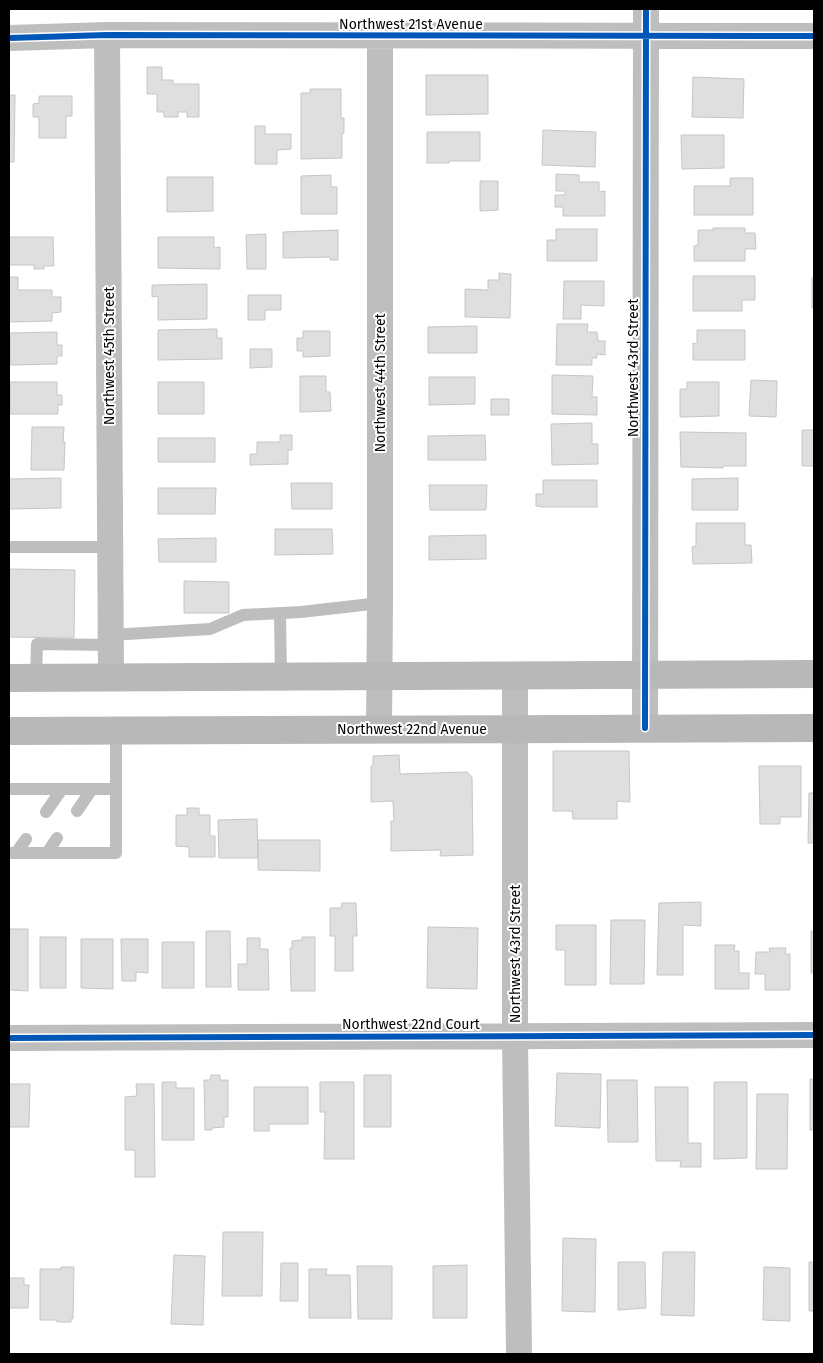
<svg xmlns="http://www.w3.org/2000/svg" width="823" height="1363" viewBox="0 0 823 1363" font-family="'Fira Sans',sans-serif">
	<style>
		.building { fill: #dfdfdf; stroke: #c6c6c6 }
		.lines { fill: none; stroke-linecap: round; stroke-linejoin: round }
		.lane { stroke: #bebebe; stroke-width: 12 }
		.street { stroke: #bebebe; stroke-width: 26 }
		.secondary { stroke: #b8b8b8; stroke-width: 28 }
		.cycleway-casing { stroke: #fff; stroke-width: 9 }
		.cycleway { stroke: #0057b8; stroke-width: 6 }
		.labels { text-anchor: middle; stroke-width: 4; stroke-linejoin: round; paint-order: stroke }
		.street-label { font-size: 14px; fill: #000; stroke: #fff }
	</style>
	<rect width="100%" height="100%" fill="#fff"/>
	<path class="building" d="M147 67H162V80H173V84H199V117H187V112H178V117H164V112H157V94H147Z
		M426 75H488V114L426 115Z
		M693 77 744 79 743 118 692 117Z
		M310 89H341V118H344V133H342V158L301 159V93H310Z
		M9 95H15L14 162H9Z
		M39 96H72V116H66V138H39V117H33V104L39 103Z
		M255 126H265V134H291V149L277 150V164H255Z
		M543 130 596 132 595 167 542 165Z
		M427 132H480V161H449V163H427Z
		M681 135H724V168L682 169Z
		M556 174 579 175V182H599V192L605 191V216H563V207H555V195H565V191H556Z
		M331 175V187H337V214H301V176Z
		M167 177H213V211L167 212Z
		M730 178H753V215H694V186H730Z
		M480 181H498V210L480 211Z
		M713 228H745V233H755L756 249H745V261H694V246L698 245V230H713Z
		M556 229H597V261H547V240H556Z
		M338 230V260H330V257L283 258V232Z
		M266 234V269H247L246 235Z
		M9 237H53L54 266H44V269H34V265H9Z
		M158 237H214V248L220 247V269L158 268Z
		M499 273 511 274 510 318 465 317V289L488 290V280H499Z
		M693 276H755V300H742V311H693Z
		M9 277H18V290H52V297H61V312L52 313V321L9 322Z
		M812 278H814V308H812Z
		M564 281H604V306L581 305V319H563Z
		M207 284V319L158 320V296L152 297V285Z
		M248 295H281V310H265V320H248Z
		M557 324H588L587 332H597L598 341H605V355L597 354V358H592V365H556Z
		M477 326V353H428V327Z
		M217 329V338H222V359L158 360V330Z
		M697 330H745V360H693V343L697 344Z
		M303 331H330V356L303 357V351H297V338H303Z
		M57 332V345H62V356H57V364L10 365V333Z
		M250 349H272V367L250 368Z
		M552 375 593 376 592 397H597V415L552 414Z
		M300 376H326V392H330L331 411 300 412Z
		M429 377H475V404L429 405Z
		M751 380 777 381 776 417 749 416Z
		M10 382H57V395H62V405H58V414H10Z
		M158 382H204V414H158Z
		M687 382H719V416L680 417V389H687Z
		M491 399H509V415H491Z
		M592 423V444H598V464L552 465 551 424Z
		M32 427H64L63 442H65L64 470H31Z
		M802 430H814V466H802Z
		M680 432 746 433V466H723V468L681 467Z
		M280 435H292V450H288V464L250 465V454H257V442H280Z
		M485 435 486 460H428V436Z
		M158 438H215V462H158Z
		M61 478V508L9 509V479Z
		M738 478V510H692V479Z
		M543 480H597V507H543L536 506V494H543Z
		M291 483H332V509H292Z
		M429 485H487L486 510H430Z
		M158 488H216L215 514H158Z
		M696 523H745V545H751L752 563 693 564 692 547 696 546Z
		M275 529H332L333 554 275 555Z
		M486 535V559L429 560V536Z
		M216 538V562H159L158 539Z
		M9 569 75 570 74 638 9 637Z
		M184 581 229 582V613H184Z
		M553 751H629L630 802 617 801V819H573L572 811H553Z
		M399 755 400 774 467 772 472 777 473 855 440 856 441 850 391 851V821H394L393 801 371 802V766H373V756Z
		M759 766H801V817H780V824H760Z
		M809 793H814V843H808Z
		M187 808H199V815H210V836H215V857H189V847L176 846V815H187Z
		M257 819 258 858H219L218 820Z
		M258 840H320V871L258 870Z
		M701 902V926L683 925V975H657L659 903Z
		M342 903H356L357 936H353V971H335V936H330V908H341Z
		M611 920H645L644 984H610Z
		M556 925H596V985H565V950H556Z
		M428 927 478 928 477 989 427 988Z
		M9 929H28V991L9 990Z
		M206 931H230L231 987H206Z
		M811 931H814V973H811Z
		M40 937H66V988H40Z
		M302 937H315V991H291L290 948H292V941L302 940Z
		M247 938H260V949H268L269 990H238V964H247Z
		M81 939H113V989L81 988Z
		M121 939H148V973L136 972V981H122Z
		M162 942H194V988H162Z
		M715 945H735L734 951H739V973H749V989H715Z
		M769 948H786L785 954H790V990H765V974H755L756 952H770Z
		M557 1073 601 1074 600 1128 555 1126Z
		M211 1075H220V1080H228V1117H224V1127L212 1128V1130H205L204 1080H210Z
		M364 1075H391V1127H364Z
		M810 1079H814V1130H810Z
		M607 1080H637L638 1142H608Z
		M162 1082H176V1088H194V1140H162Z
		M320 1082H354V1159H324L325 1112H320Z
		M714 1082H747V1158L714 1159Z
		M9 1084H30L29 1127H9Z
		M136 1084H154L155 1177H135V1150H125V1097L137 1096Z
		M254 1087H308V1124H269V1131H254Z
		M655 1087H688V1143H701V1167H680L681 1161H656Z
		M757 1094H788L787 1169H756Z
		M223 1232H263L262 1296H222Z
		M563 1238 596 1239 595 1312 562 1311Z
		M663 1252H695L694 1316 661 1315Z
		M174 1255 205 1256 203 1325 171 1324Z
		M618 1262H645L646 1308 618 1310Z
		M809 1262H814V1311H809Z
		M281 1263H298V1301H280Z
		M467 1265V1318H433V1266Z
		M357 1266H392V1319H358Z
		M61 1267H74L73 1319H71V1322H57V1320H40V1269H61Z
		M764 1267 790 1268V1321L763 1320Z
		M309 1269H327L326 1275H350L351 1318H309Z
		M9 1278H24V1285H29L28 1308H9Z"/>
	<g class="lines">
		<path class="lane" d="M9 547H110
			M280 613 281 676
			M111 635 210 629 243 615 301 612 380 603
			M36 678 37 644 111 645
			M9 789H115
			M77 811 92 789
			M46 812 62 789
			M9 853H116V731
			M16 853 26 839
			M47 853 57 838"/>
		<path class="street" d="M107 35 111 677
			M9 38 107 35 814 36
			M515 675V1037L519 1354
			M645 728 646 9
			M379 729 380 603V36
			M9 1038 814 1035"/>
		<path class="secondary" d="M9 678 814 674
			M9 731 814 728"/>
		<defs>
			<path id="cycleway" d="M9 38 107 35 814 36
				M645 728 646 9
				M9 1038 814 1035"/>
		</defs>
		<use href="#cycleway" class="cycleway-casing"/>
		<use href="#cycleway" class="cycleway"/>
	</g>
	<g class="labels">
		<g class="street-label">
			<text x="411" y="29">Northwest 21st Avenue</text>
			<text transform="translate(109 356) rotate(-90)" y="5">Northwest 45th Street</text>
			<text transform="translate(633 368) rotate(-90)" y="5">Northwest 43rd Street</text>
			<text transform="translate(380 383) rotate(-90)" y="5">Northwest 44th Street</text>
			<text x="412" y="734">Northwest 22nd Avenue</text>
			<text transform="translate(515 954) rotate(-90)" y="5">Northwest 43rd Street</text>
			<text x="411" y="1029">Northwest 22nd Court</text>
		</g>
	</g>
	<rect width="823" height="1363" fill="none" stroke="#000000" stroke-width="20"/>
</svg>
